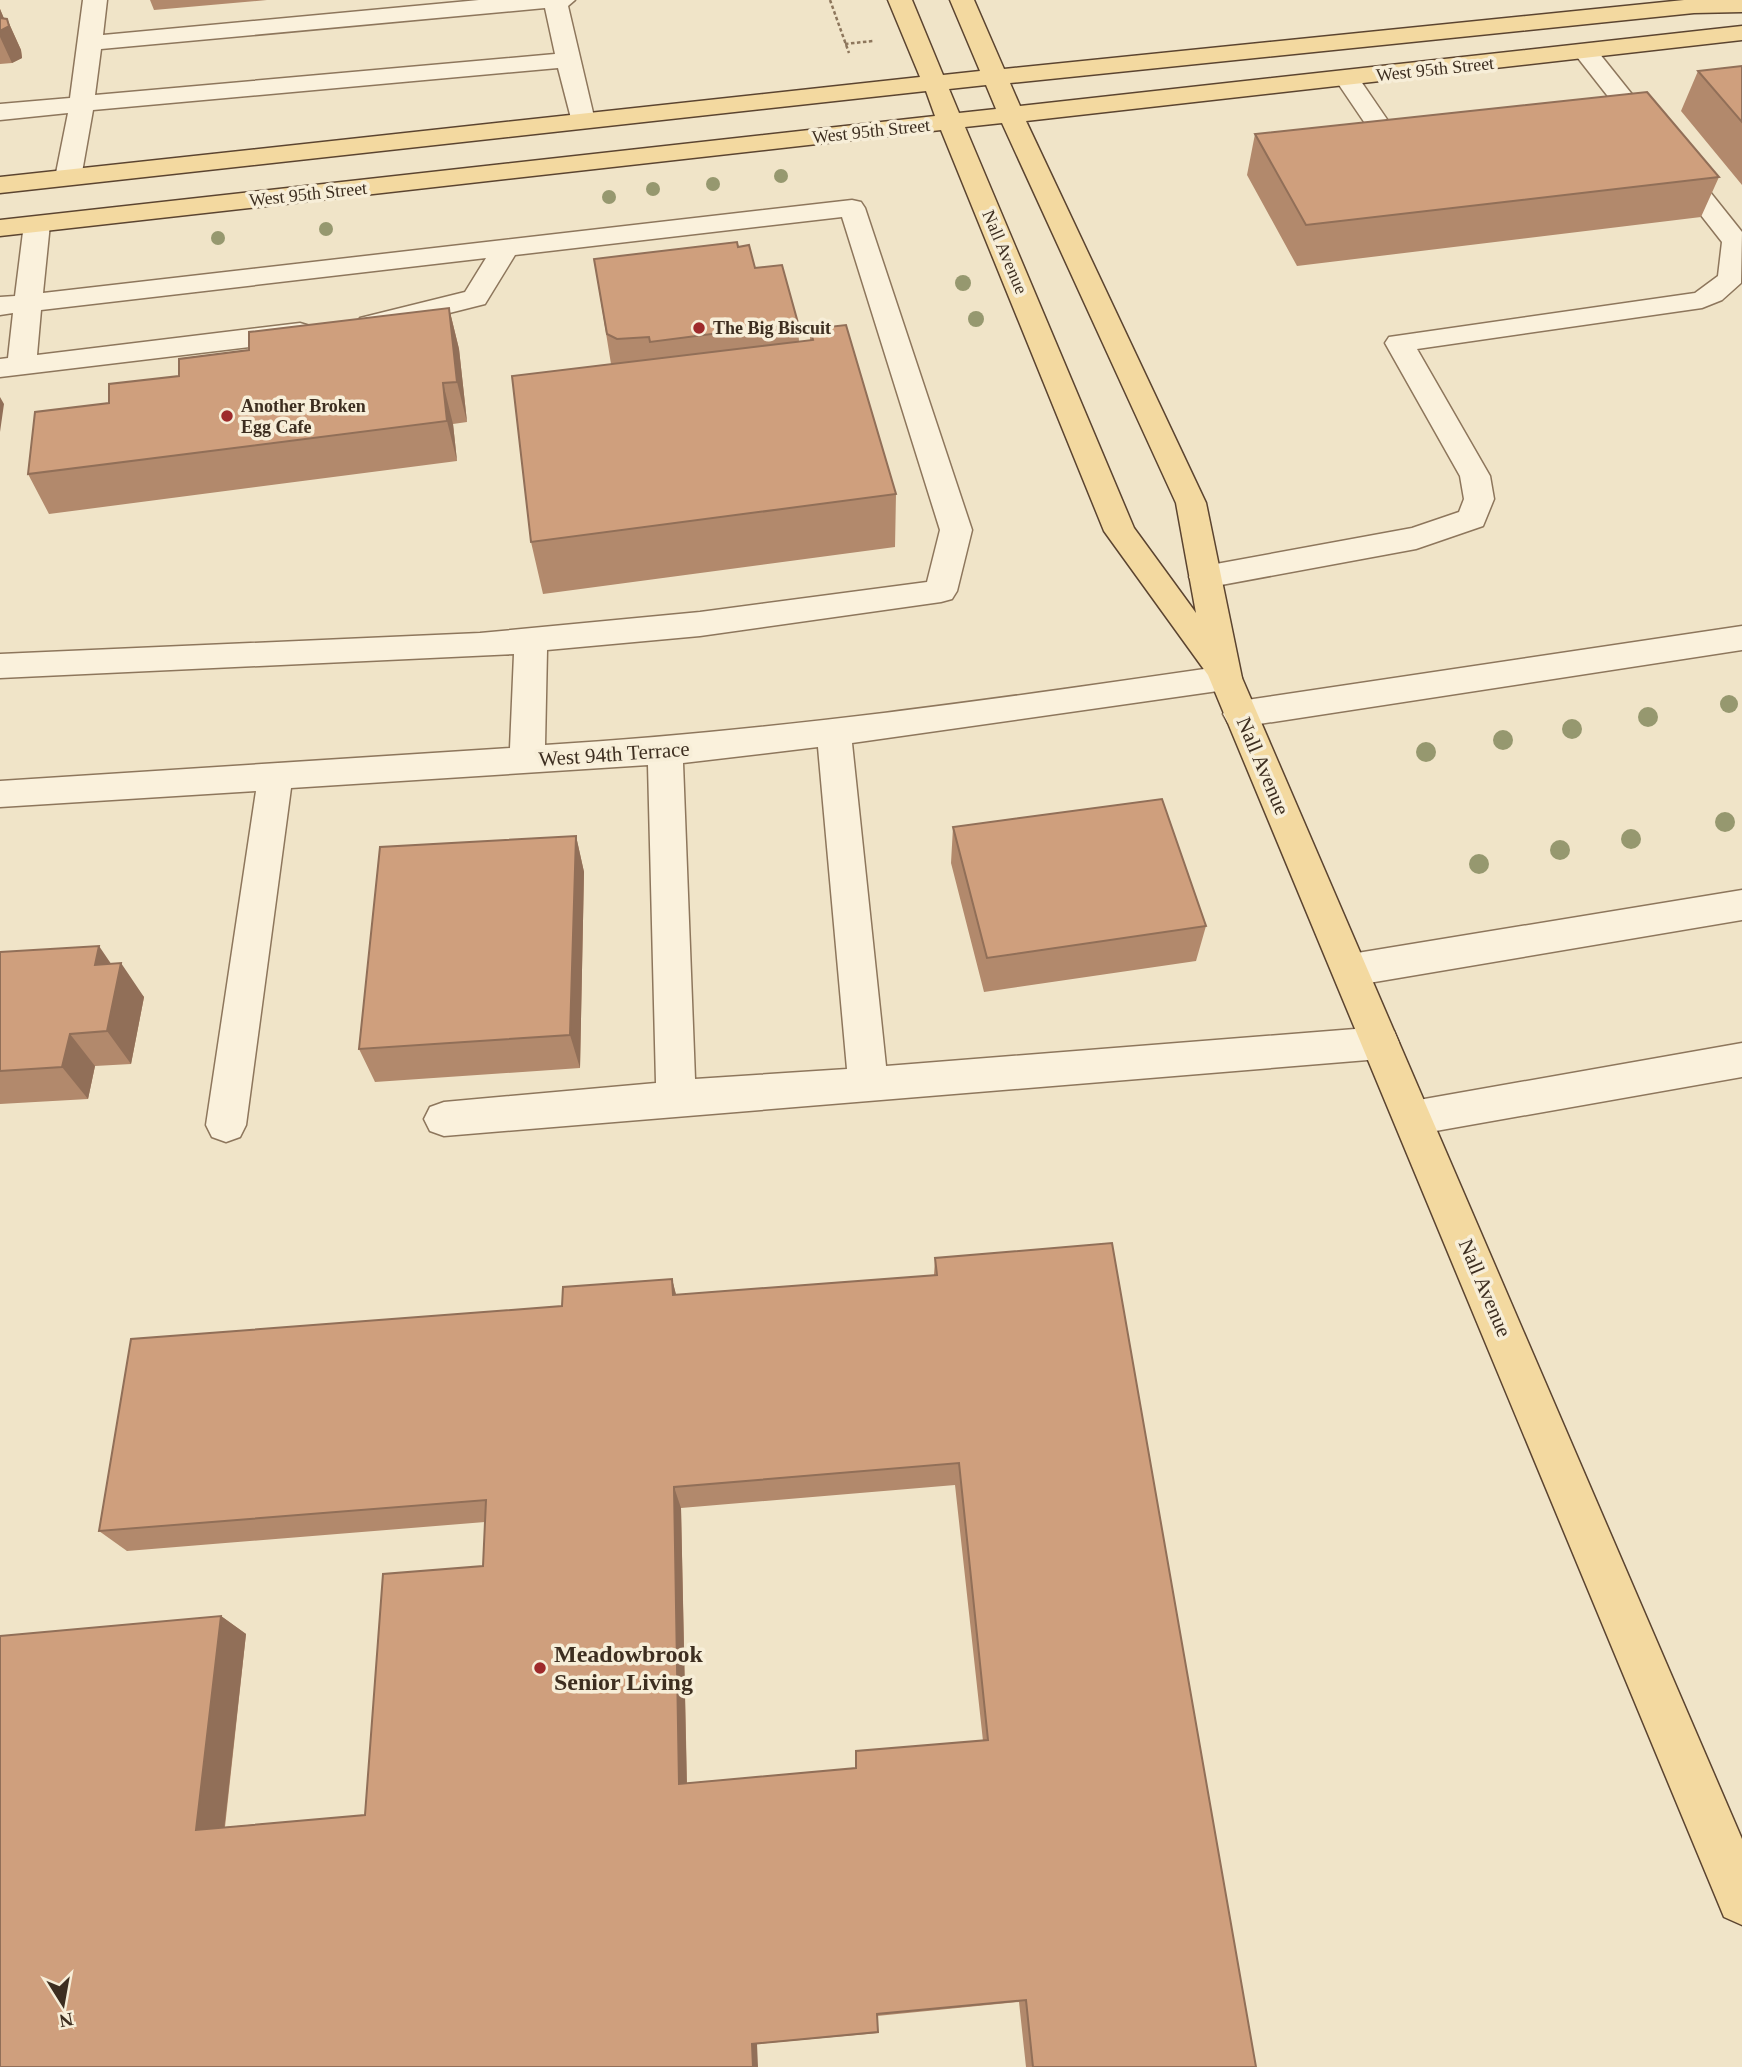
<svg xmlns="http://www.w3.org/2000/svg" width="1742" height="2067" viewBox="0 0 1742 2067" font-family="Georgia,serif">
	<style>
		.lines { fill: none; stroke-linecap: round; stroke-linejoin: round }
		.minor-casing { stroke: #8d765c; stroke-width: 3 }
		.major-casing { stroke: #5b4430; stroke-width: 3 }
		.path { stroke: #8d765c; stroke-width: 2.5; stroke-dasharray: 3.5 2.5; stroke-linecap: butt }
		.minor { fill: #faf1dc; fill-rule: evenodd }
		.major { fill: #f3d9a0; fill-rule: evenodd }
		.tree { fill: #96986f }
		.wall { fill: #b2896c; fill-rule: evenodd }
		.shaded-wall { fill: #916f58 }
		.building { fill: #cf9f7d; stroke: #916f58; stroke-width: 2; fill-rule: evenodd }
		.poi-dot { fill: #9e2a2b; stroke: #f7eed8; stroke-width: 2.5 }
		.labels { text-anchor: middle; stroke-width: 7; stroke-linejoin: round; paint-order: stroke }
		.far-street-label { font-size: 18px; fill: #3d2e20; stroke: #f7eed8 }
		.far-poi-label { font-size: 18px; font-weight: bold; fill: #3d2e20; stroke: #f7eed8; text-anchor: start }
		.street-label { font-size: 21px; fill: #3d2e20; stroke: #f7eed8 }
		.near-poi-label { font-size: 24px; font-weight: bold; fill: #3d2e20; stroke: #f7eed8; text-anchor: start }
	</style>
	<rect width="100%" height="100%" fill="#f0e4c8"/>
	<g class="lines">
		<defs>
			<path id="minor" d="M83 0H107L103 35 479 0H575L568 6 595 121 591 126H573L558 68 93 110 81 178 77 184H59L55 178 68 113 0 120V104L70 98ZM545 8 555 54 95 95 101 49Z
				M1586 46 1595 48 1742 232 1741 283 1722 300 1702 308 1417 349 1490 476 1494 499 1483 526 1416 549 1205 588 1194 585 1189 577 1194 569 1205 566 1412 528 1459 512 1464 499 1460 476 1385 343 1389 337 1695 293 1718 276 1722 242 1574 53 1577 48Z
				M1347 72 1356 74 1395 131H1428L1432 136 1428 141 1388 147 1379 144 1335 79 1338 74Z
				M852 200 861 202 865 208 972 530 957 591 952 599 941 602 700 636 547 650 545 745C773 731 999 699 1225 666L1237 669 1242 678 1237 687 1225 690 852 743 886 1066 1380 1027 1394 1031 1399 1043 1394 1055 1380 1059 444 1136 430 1131 424 1119 430 1107 444 1102 656 1083 648 765 291 788 246 1125 240 1137 226 1142 212 1137 206 1125 256 791 0 807V781L510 748 514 654 0 678V654L480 633 700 612 927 582 940 530 842 217 515 255 485 304 370 333 360 330 356 324 360 318 465 292 486 258 41 310 37 355 300 323 310 326 314 332 310 338 300 341 0 377V359L8 358 13 313 0 315V297L15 296 24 224 28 218H46L50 224 43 293ZM818 747 847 1069 695 1079 683 763Z
				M1742 626V650L1240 727 1228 723 1223 714 1228 705 1240 701Z
				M1742 890V920L1351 986 1338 981 1332 970 1338 959 1351 954Z
				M1742 1043V1077L1413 1135 1399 1130 1393 1118 1399 1106 1413 1101Z"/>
			<path id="major" d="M888 0H912L943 75 980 71 950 0H974L1004 69 1684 0H1742V12L1694 13 1010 83 1020 106 1742 26V40L1026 121 1206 503 1242 678 1742 1839V1925L1724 1917 1208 675 1104 531 941 130 0 236V220L935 116 926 91 0 193V177L920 77ZM986 85 996 109 959 113 949 89ZM1002 123 1176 503 1196 613 1134 528 965 127Z"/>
		</defs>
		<use href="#minor" class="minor-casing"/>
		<use href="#major" class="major-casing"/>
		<path class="path" d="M830 0 849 53
			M845 44 873 41"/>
		<use href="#minor" class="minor"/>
		<use href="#major" class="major"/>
	</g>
	<g class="tree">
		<circle cx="781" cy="176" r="7"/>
		<circle cx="713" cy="184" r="7"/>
		<circle cx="653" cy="189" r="7"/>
		<circle cx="609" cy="197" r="7"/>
		<circle cx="326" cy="229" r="7"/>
		<circle cx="218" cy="238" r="7"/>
		<circle cx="963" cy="283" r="8"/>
		<circle cx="976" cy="319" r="8"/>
		<circle cx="1729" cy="704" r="9"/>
		<circle cx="1648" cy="717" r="10"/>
		<circle cx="1572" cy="729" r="10"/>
		<circle cx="1503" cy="740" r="10"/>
		<circle cx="1426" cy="752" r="10"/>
		<circle cx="1725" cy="822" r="10"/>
		<circle cx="1631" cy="839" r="10"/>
		<circle cx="1560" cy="850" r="10"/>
		<circle cx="1479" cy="864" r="10"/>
	</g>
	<path class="wall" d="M150 0H267L154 10Z
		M0 9 4 19H7L21 50 22 58 12 63 0 64Z
		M1742 66V185L1681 111 1698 71Z
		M1255 134 1719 177 1701 217 1297 266 1247 175Z
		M738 247 798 323 799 342 810 340V329L896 494 895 547 543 594 531 542 611 364 594 259Z
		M449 308 459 349 467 422 453 424 457 461 49 514 28 474 179 376 249 350Z
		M953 827 1206 926 1196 961 984 992 951 863Z
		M576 836 584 872 580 1068 375 1082 359 1049Z
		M0 952 111 964 144 997 131 1064 95 1066 88 1099 0 1104Z
		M935 1258 1256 2067H1026L1019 2002 877 2016 878 2033 757 2044 0 2067 221 1616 246 1634 225 1827 365 1815 483 1566 485 1522 127 1551 99 1531 562 1306 672 1279 676 1295 934 1275ZM955 1485 983 1741 856 1768 687 1783 681 1508Z"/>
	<path class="shaded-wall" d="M0 9 6 23 7 19 21 50 22 58 12 63 0 37Z
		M449 308 459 349 467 422 457 382Z
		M443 383 453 424 457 461 447 421Z
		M0 397 4 404 0 432Z
		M576 836 584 872 580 1068 570 1035Z
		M99 946 118 974 121 963 144 997 131 1064 107 1031 95 965Z
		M70 1034 95 1066 88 1099 62 1067Z
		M672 1279 679 1306 673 1295Z
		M674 1487 681 1508 687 1795 679 1784Z
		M221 1616 246 1634 223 1839 196 1830Z
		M752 2044H757L758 2067H753Z"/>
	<path class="building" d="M0 18 7 19 9 26 0 31Z
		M1742 66V122L1698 71Z
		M1647 92 1719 177 1306 225 1255 134Z
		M737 242 738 247 749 245 755 268 782 265 798 323 650 342 649 337 617 339 607 334 594 259Z
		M449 308 457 382 443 383 447 421 28 474 35 412 109 403V384L179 376V359L249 350V332Z
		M846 325 896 494 531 542 512 376 813 340 810 329Z
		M1162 799 1206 926 987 958 953 827Z
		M576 836 570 1035 359 1049 380 847Z
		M99 946 95 965 121 963 107 1031 70 1034 62 1067 0 1071V952Z
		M1112 1243 1256 2067H1033L1026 2000 877 2014 878 2032 752 2044 753 2067H0V1636L221 1616 196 1830 365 1815 383 1574 483 1566 486 1500 99 1531 131 1339 562 1306 563 1287 672 1279 673 1295 937 1275 935 1258ZM959 1463 988 1740 856 1751V1768L679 1784 674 1487Z"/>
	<g class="poi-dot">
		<circle cx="699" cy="328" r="7"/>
		<circle cx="227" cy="416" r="7"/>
		<circle cx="540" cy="1668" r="7"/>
	</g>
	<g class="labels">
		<g class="far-street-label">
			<text transform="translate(1435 69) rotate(-6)" y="6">West 95th Street</text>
			<text transform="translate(871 131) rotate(-6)" y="6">West 95th Street</text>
			<text transform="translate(308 194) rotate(-6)" y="6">West 95th Street</text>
			<text transform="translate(1005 252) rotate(67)" y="6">Nall Avenue</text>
		</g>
		<g class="far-poi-label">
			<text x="713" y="334">The Big Biscuit</text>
			<text x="241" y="412">Another Broken<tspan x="241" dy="21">Egg Cafe</tspan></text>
		</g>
		<g class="street-label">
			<text transform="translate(614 754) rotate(-4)" y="7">West 94th Terrace</text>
			<text transform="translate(1263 766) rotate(67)" y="7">Nall Avenue</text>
			<text transform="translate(1485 1288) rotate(67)" y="7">Nall Avenue</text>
		</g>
		<g class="near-poi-label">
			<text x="554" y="1662">Meadowbrook<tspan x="554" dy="28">Senior Living</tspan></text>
		</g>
	</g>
	<g transform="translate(63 2004) rotate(169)" stroke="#f7eed8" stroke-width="5" paint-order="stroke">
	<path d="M0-5L12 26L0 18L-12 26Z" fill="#3d2e20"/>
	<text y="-10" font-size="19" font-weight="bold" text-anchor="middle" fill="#3d2e20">N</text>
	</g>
</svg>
